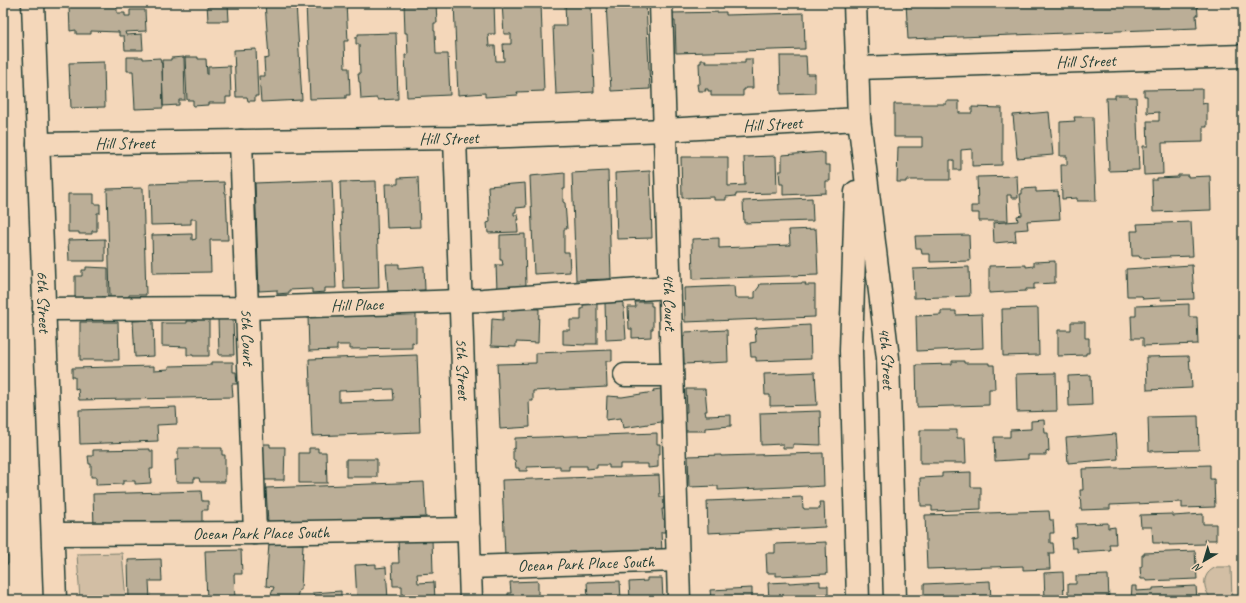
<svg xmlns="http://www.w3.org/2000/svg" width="1246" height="603" viewBox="0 0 1246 603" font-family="Caveat,sans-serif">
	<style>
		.green { fill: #d2bea4; stroke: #787e6c }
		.building { fill: #bbae97; stroke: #1f3d34; fill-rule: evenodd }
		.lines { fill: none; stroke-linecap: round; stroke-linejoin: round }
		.minor-casing { stroke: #1f3d34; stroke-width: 25 }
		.minor { stroke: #f4d7ba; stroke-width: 22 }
		.labels { text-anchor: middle; stroke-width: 3; stroke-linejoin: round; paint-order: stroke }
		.street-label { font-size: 17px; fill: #1f3d34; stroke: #f4d7ba }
	</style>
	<rect width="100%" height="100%" fill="#f4d7ba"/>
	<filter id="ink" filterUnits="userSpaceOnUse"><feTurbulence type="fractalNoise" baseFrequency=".025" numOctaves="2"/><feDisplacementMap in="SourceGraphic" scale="8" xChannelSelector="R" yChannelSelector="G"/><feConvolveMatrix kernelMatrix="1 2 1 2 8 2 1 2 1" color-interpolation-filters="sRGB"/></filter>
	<g filter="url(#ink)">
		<path class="green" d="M122 553 126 600H80L77 554Z
			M1217 567H1231L1232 600H1212C1202 588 1201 573 1217 567Z"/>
		<path class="building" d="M207 3H228L229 21H208Z
			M265 3H296L302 100 261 102 259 76H265L264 59 269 58Z
			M306 3H346L348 41H344L345 68H349L350 95H346V98L310 99Z
			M404 3H436L437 23H434V31H435L436 54H448L450 95 407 97 405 55H408L407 33H405Z
			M454 3H494L495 34H488L489 46H495L496 61H504L503 44H511V34H504L502 3H541L544 91 517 92 518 95 485 97V93L458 95Z
			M561 3H591L594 92 556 94 553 26H566L565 4Z
			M606 3H646L650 89 611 91Z
			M674 3H725V4L674 5Z
			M906 3H934V7L986 6V3H1197L1198 15H1196L1197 28 908 39Z
			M117 4V13H125V16H130V10H145L146 31 125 32 126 35 142 34 143 50H125L124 36H119V32L91 31V34H76V30L70 31 69 5Z
			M726 12V15L804 13 805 49 676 53 675 21H672V13Z
			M396 33 398 99 377 100V98L361 99 360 82H359L358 74H360L359 44H356V37H358V34Z
			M256 49 258 96H255V101H248L247 97H236L234 50Z
			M780 56H806L807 74H815V93L781 94Z
			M127 57H143V59L160 58 161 63H162L163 108 135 109 133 71H127Z
			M184 57 185 100H179V105L163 106 162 60H171V58Z
			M185 57H198V59H206L207 74H208V67L230 66 231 97H226V103H208V105L193 106V100H187Z
			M745 59H752L753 88H745V90H743V96H711V91H708V89H705L706 91H698L697 84H700L699 63H701V60H706L705 63H745Z
			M104 62 105 107 71 108 69 63Z
			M1202 89V104L1207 103V127H1203V142L1162 143 1163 174 1144 175 1143 146H1148L1147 121H1159V112L1147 113V96H1144V90Z
			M1115 95H1128L1129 97H1136L1139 170 1109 171 1106 98H1115Z
			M946 101H959V113H972V107L1002 108V165L972 166V149L961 150V170H954V160H950V180H906V182H897L898 147H922V137H894V104H946Z
			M1049 112 1053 155 1017 158 1013 115Z
			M1074 117H1093L1096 201H1077V198L1062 199 1061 165H1067V156H1060V122L1075 121Z
			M822 152V153H825V165H830V181H826V193L783 195V184H780L779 171H782V155Z
			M776 156 777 193 736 194V196L726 197V200H714V197L682 198 681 157H728V186L745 185 744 157Z
			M608 171 611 279 576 280 572 173Z
			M650 171 652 238 617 239 615 173Z
			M565 173V189H563V202L565 203 567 229H564V252H569L570 272 534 274 530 176Z
			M1178 175H1188V177L1210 176 1211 210 1153 212 1152 180H1157V178L1178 177Z
			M1017 176 1018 198H1011V195H1007L1008 221H979V213H971V206H978L977 177Z
			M418 177 420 227 387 228 385 184H398V178Z
			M332 180 336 288H325V292L312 293V289L289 290V293L277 294V290L259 291 255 183Z
			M376 181 379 288 344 289 340 182Z
			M224 182 225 193H226L228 240H210L211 272 153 273 152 235 192 234V240L196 239V219H191V224L151 225 150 184Z
			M525 183 526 207 516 208V212H514V215H518L519 220H517L518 232 488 233 487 223 490 222 488 186Z
			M143 188 146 295H129V297L110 298 107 189Z
			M1036 188V192L1058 191 1060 219 1027 221 1028 229 1015 230 1016 241 994 243 993 223 1018 221 1017 216 1022 215 1020 194H1022V189Z
			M68 194H94V204H100V213H97V231H92V234H79V232H68Z
			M812 198 813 221 744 223 743 201Z
			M1191 222 1193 256 1140 258 1139 256H1132L1131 231H1138L1137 224Z
			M816 229 818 275 693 279 692 239 719 238V248L790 245 789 230Z
			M525 234 526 289 497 290 496 265H503L502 260H500V235Z
			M969 235 970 261 930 262V254H922L921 248H916L915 236Z
			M105 239V261H69L68 240Z
			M1055 261V283L1034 284V289H1026V291L989 293V266L1026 265V267L1034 266V262Z
			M386 264H399V268L424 266 425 290 388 291Z
			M1192 265 1194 299 1161 300V298L1143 299 1142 296H1127L1126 269Z
			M86 267 108 268V297H102V299H75V276H82V270H86Z
			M969 267 970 296 914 298 913 269Z
			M806 283 805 285H815V317L685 322 684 288 734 286 735 298H755V292L759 287 760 284Z
			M623 302V307H624L626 339 606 340 605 303Z
			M635 302H651V306H653V329H651V337L632 338V329H629L628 307H636Z
			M583 303H597V344H585V345L563 344V330H570V320H581V309H583Z
			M1189 304V317H1197L1198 344 1143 346V338H1132L1131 316H1136V306Z
			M503 308 539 309 538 343 516 342V347L491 346 492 319 503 320Z
			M1038 308 1039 355 1003 356 1002 309Z
			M941 311H956V315L982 314 983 348 917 351 916 316 941 315Z
			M416 314V343L412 342V348L350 349V345H337V350L309 351 308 316Z
			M233 317 234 355H219L218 318Z
			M194 319H209V356H193V355H187V347L162 346V323H187V321H194Z
			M153 320 154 356 135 357 133 321Z
			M80 322H118L119 360H80Z
			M1071 322H1085V338H1089V353H1086V355L1058 356V330H1071Z
			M810 325 811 359 756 361V357H751L750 343 756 342 755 328Z
			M727 330 728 362 684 364 683 336H685V332Z
			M612 350V361H606L607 387 533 391V401H529L530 427 500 429 497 364 536 363V353Z
			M417 355 420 432 312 436 309 359ZM393 389 394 400 339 402V391Z
			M1189 356 1190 370H1191L1192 388 1147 390 1146 357Z
			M952 361H964V363H989V365H994L995 389H989V405L917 407 916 365 952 364Z
			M211 362H233V372H236L237 384H232L233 397 79 400 78 388 75 389V377H72V368L154 366V370L169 369V366L211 365Z
			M815 372 817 405 770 406V395H765L764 374Z
			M1056 373 1057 411 1017 412 1016 374Z
			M1091 375 1092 405 1069 406 1068 376Z
			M661 389 662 420 660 421 661 422 623 428 621 418 606 420 607 396 622 397 654 392 653 390Z
			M686 389H705L707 411H705L706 416 731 415V426L705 428V431H684L683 415H685L684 412H687Z
			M176 407 177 424 157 425 158 441 80 444 79 410Z
			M820 411 821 445 793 444V448H783V444L761 445 760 413Z
			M1198 416 1199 450 1149 451 1148 417Z
			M1044 420 1045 433H1048L1049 451 1046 452V455H1028V459L995 461 994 437H1010V430L1031 429V421Z
			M920 430H957V438H965L966 463H920Z
			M657 433V444H660V454H658V467L648 468V464H620V468H609V465H597V468L587 469V466H569V470H560V466L527 467V471H519V468H516L515 460H513V449L515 448V438Z
			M1116 434 1118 459 1068 463 1066 438Z
			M261 444H270V447H285L284 480H261Z
			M178 448H222V455H225V482H200L199 478H194V482H176L175 460H178Z
			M309 448H318V452H326L327 483H299V453H309Z
			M150 449V451H153V469H150L151 483 135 484V481H123V484L96 485V477H91V464H89L88 456H93V450Z
			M823 453 824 486 809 487 808 486 718 490V486L689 487 688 456 721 455V456Z
			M346 459H377V477H346Z
			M1210 465V479H1214L1215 507 1182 508V502L1110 505V509L1081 510 1080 490H1083L1082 469Z
			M971 472V487H981V509L932 511V506H921L920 478 942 477V473Z
			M659 475 660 497H664V509H662L663 519 665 520V532H661L662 552 505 557 502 480Z
			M424 482 426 517 268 523 266 488Z
			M201 491 202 501H208V510H202V523L94 528 93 494Z
			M802 497 803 508H804V509H820L819 502H824L825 527 708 533 707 501Z
			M1049 511 1050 520H1053L1054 533H1050V543H1053L1054 553H1049L1050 569 1023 570V566L927 569 925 515Z
			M1173 514V516L1203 514V524H1216V540H1204L1205 544 1169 545V544H1162L1163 543H1153L1152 527H1141L1140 515Z
			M1108 523V528L1115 527 1116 544H1109L1110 550 1077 552V548H1072L1071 538 1077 537 1076 524Z
			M432 539 433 573 417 574 418 583 434 582 435 600H402V586H393L392 563H399L398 540Z
			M3 542H4L5 556H8V564H5V570H3Z
			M826 542 827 574 776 576V573H767L766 553H775V544Z
			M269 543 303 544 301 590H299L296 600H269L274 587 266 586Z
			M241 550 242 574H234L235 600H207L205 551Z
			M1195 551 1197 579 1146 581V579H1141L1140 567 1142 566V555H1144V553Z
			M161 559 162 581H149L150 600H129L128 560Z
			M376 564V568L386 567 388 600H357L355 565Z
			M1063 572 1064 600H1045L1044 573Z
			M1108 575 1109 600H1068V584H1076V576Z
			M647 578H662L663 600H630L629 582 647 581Z
			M538 581V597H563V600H508V593H511L510 582Z
			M620 581 621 600H588L587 582Z
			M820 581V586H828V600H769L768 583 789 582V583Z
			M990 581 991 600H924V584Z
			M3 586 5 587 6 600H3Z
			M1132 586H1136V591L1153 590V588L1196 586 1197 600H1131Z
			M752 588V600H694L711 599 710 590Z
			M341 591V600H314L313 593Z"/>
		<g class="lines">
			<defs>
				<g id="minor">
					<path id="s1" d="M33 3 55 600"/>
					<path id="s2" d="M661 3 679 600"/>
					<path id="s3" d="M855 3 859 119 888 358 895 600"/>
					<path id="s4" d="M857 68 1243 56"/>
					<path id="s5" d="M455 138 471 600"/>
					<path id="s6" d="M241 141 255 533"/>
					<path id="s7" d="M38 144 455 138 665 130 859 119"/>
					<path d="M856 192 851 351 858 600"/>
					<path id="s8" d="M44 309 246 308 434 302 483 300 669 287"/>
					<path d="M625 375H672"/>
					<path id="s9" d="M53 534 255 533 469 529"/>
					<path id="s10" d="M470 567 677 560"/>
				</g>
			</defs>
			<use href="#minor" class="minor-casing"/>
			<use href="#minor" class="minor"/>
		</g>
	</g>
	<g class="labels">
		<g class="street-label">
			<text dy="6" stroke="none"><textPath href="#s4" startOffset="229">Hill Street</textPath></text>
			<text dy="6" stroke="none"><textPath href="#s7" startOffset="735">Hill Street</textPath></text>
			<text dy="6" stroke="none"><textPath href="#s7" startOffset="411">Hill Street</textPath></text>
			<text dy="6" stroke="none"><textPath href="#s7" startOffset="87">Hill Street</textPath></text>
			<text dy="6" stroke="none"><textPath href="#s1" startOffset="299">6th Street</textPath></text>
			<text dy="6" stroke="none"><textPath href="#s2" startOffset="299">4th Court</textPath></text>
			<text dy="6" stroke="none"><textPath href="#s8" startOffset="313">Hill Place</textPath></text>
			<text dy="6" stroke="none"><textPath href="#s6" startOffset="196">5th Court</textPath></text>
			<text dy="6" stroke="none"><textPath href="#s3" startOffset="357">4th Street</textPath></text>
			<text dy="6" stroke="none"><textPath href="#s5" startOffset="231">5th Street</textPath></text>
			<text dy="6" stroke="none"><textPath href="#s9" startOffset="208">Ocean Park Place South</textPath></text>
			<text dy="6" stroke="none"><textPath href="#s10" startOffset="116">Ocean Park Place South</textPath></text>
		</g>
	</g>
	<rect width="1246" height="603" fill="none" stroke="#f4d7ba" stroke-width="16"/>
	<rect x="8" y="8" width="1230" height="587" fill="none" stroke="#1f3d34" stroke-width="1.5" filter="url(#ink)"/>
	<g transform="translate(1204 561) rotate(218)" stroke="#f4d7ba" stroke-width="3" paint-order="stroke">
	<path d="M0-3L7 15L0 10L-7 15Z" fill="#1f3d34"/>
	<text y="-6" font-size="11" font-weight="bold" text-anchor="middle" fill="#1f3d34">N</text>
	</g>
</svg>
